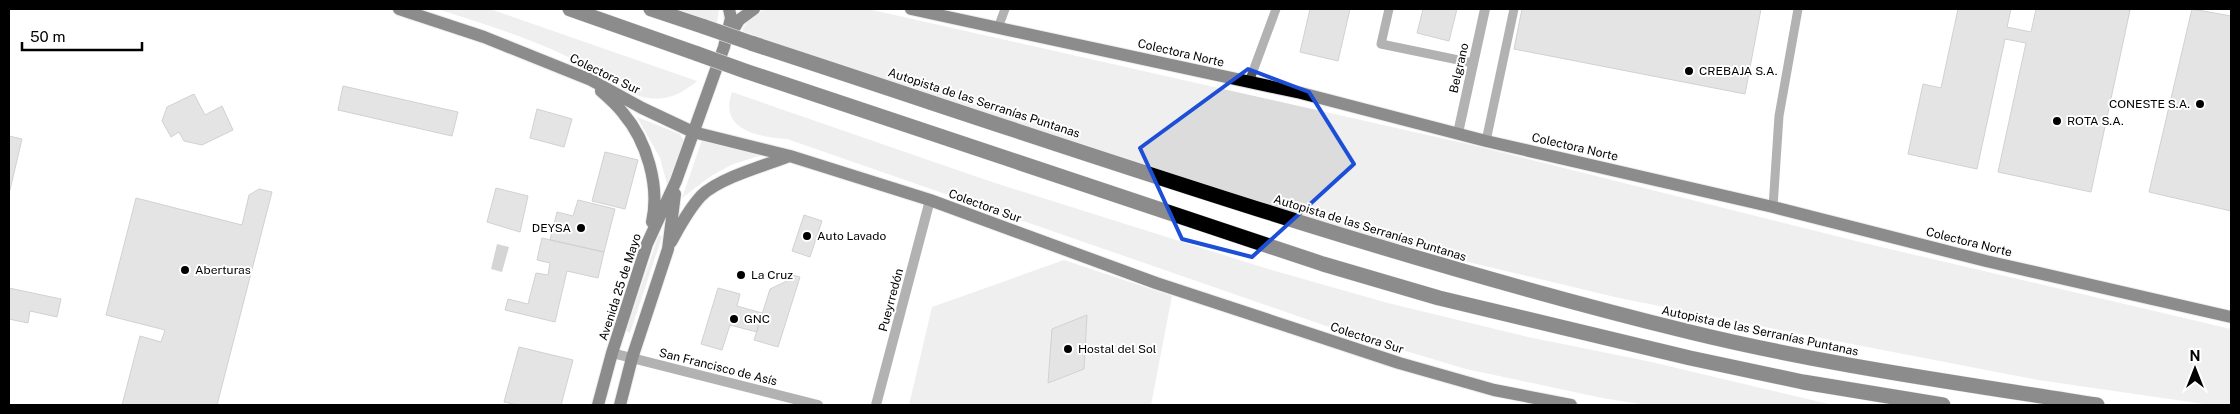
<svg xmlns="http://www.w3.org/2000/svg" width="2240" height="414" viewBox="0 0 2240 414" font-family="'Public Sans',sans-serif">
	<style>
		.green { fill: #dcdcdc }
		.water { fill: #a3a3a3 }
		.building { fill: #c4c4c4; stroke: #999 }
		.lines { fill: none; stroke-linecap: round; stroke-linejoin: round }
		.primary-casing { stroke: #dbdbdb; stroke-width: 14 }
		.highway-casing { stroke: #dbdbdb; stroke-width: 16 }
		.lane { stroke: #555; stroke-width: 9 }
		.street { stroke: #555; stroke-width: 10 }
		.primary { stroke: #000; stroke-width: 12 }
		.highway { stroke: #000; stroke-width: 15 }
		.highway-bridge-casing { stroke: #dbdbdb; stroke-width: 16; stroke-linecap: butt }
		.highway-bridge { stroke: #000; stroke-width: 15 }
		.marked { fill: none; stroke: #1d4ed8; stroke-width: 4; stroke-linejoin: round }
		.poi-dot { fill: #000; stroke: #fff; stroke-width: 2 }
		.labels { text-anchor: middle; stroke-width: 4; stroke-linejoin: round; paint-order: stroke }
		.street-label { font-size: 12px; fill: #000; stroke: #fff }
		.poi-label { font-size: 12px; fill: #000; stroke: #fff; text-anchor: start }
	</style>
	<rect width="100%" height="100%" fill="#fff"/>
	<path class="green" d="M438 9H490L697 81C683 93 668 101 649 98 623 95 588 67 564 55 524 36 480 23 438 9Z
		M676 9H719L717 23Z
		M766 9H868L1472 145 1860 242 2231 329V405H2211L2038 380 1805 335 1619 298 1447 257 1311 220 866 77 742 31C748 19 754 14 766 9Z
		M732 92 989 181 1265 268 1388 303 1528 337 1647 361 1833 405H1647L1602 398 1466 369 1352 335 787 139C760 137 718 131 732 92Z
		M637 117 680 134 684 141 668 188 660 158Z
		M702 140 765 154 731 165 711 176 682 198Z
		M659 234 662 237 630 333 626 331Z
		M1064 260 1172 296 1151 405H909L932 307Z"/>
	<path class="water" d="M497 244 509 247 502 272 491 269Z"/>
	<path class="building" d="M1310 9H1350L1338 61 1300 52Z
		M1423 9H1457L1449 41 1417 33Z
		M1522 9H1761L1745 94 1514 49Z
		M1958 9H2011L2007 27 2031 32 2036 9H2121L2130 10 2091 192 1998 172 2026 43 2005 39 1977 169 1908 154 1923 84 1941 88Z
		M2192 9 2231 16V211L2149 192Z
		M343 86 458 112 452 136 338 110Z
		M194 94 205 115 222 106 233 130 202 145 184 141 179 132 171 137 162 121 167 107Z
		M537 109 572 119 564 147 530 138Z
		M9 136 22 139 9 194Z
		M605 152 638 160 625 209 592 201Z
		M496 188 528 196 520 232 487 222Z
		M259 189 272 192 217 405H122L140 336 161 342 165 330 106 315 136 198 242 225 249 195Z
		M578 200 615 209 604 252 550 240 557 212 573 216Z
		M804 215 822 221 810 257 792 251Z
		M542 238 604 252 598 278 567 271 555 322 505 310 508 299 528 304 536 273 548 275 550 263 537 260Z
		M789 274 800 277 778 347 754 340 770 289 787 281Z
		M9 288 61 299 57 317 30 311 28 323 9 319Z
		M718 288 740 294 737 306 762 313 757 332 730 325 722 350 701 344Z
		M1087 315 1084 369 1048 383 1052 329Z
		M519 347 573 360 561 405H518L504 402Z"/>
	<g class="lines">
		<defs>
			<path id="primary" d="M399 9 484 37 591 80 642 108 693 132 790 156 930 200 1156 283 1399 363 1494 390 1571 405
				M911 9 1301 93 1486 141 1773 207 1986 261 2231 317
				M732 32 739 20 754 9
				M601 91C609 98 617 105 623 113 647 141 660 186 652 222
				M671 242C680 226 688 210 701 196 719 178 766 165 790 156
				M598 405 612 353 647 244 676 181 724 47 731 18 729 9
				M620 405 632 358 668 249 675 194"/>
			<path id="highway" d="M570 9 698 54
				M651 9 705 27
				M751 43C1063 145 1372 254 1690 332 1825 365 1961 383 2097 405
				M745 71 1323 264 1439 298 1690 358 1803 382 1943 405"/>
		</defs>
		<use href="#primary" class="primary-casing"/>
		<use href="#highway" class="highway-casing"/>
		<path class="lane" d="M1389 9 1381 44 1473 63
			M998 28 1005 9
			M1249 82 1276 9
			M1486 141 1514 9
			M1773 207 1779 116 1798 9"/>
		<path class="street" d="M1458 133 1485 9
			M612 353 818 405
			M876 405 930 200"/>
		<use href="#primary" class="primary"/>
		<use href="#highway" class="highway"/>
		<defs>
			<path id="highway-bridge" d="M705 27 751 43
				M698 54 745 71"/>
		</defs>
		<use href="#highway-bridge" class="highway-bridge-casing"/>
		<use href="#highway-bridge" class="highway-bridge"/>
	</g>
	<path d="M0 0H2240V414H0ZM1248 69 1309 92 1354 164 1252 257 1182 239 1140 148Z" fill="#fff" fill-opacity=".55" fill-rule="evenodd"/>
	<path class="marked" d="M1248 69 1309 92 1354 164 1252 257 1182 239 1140 148Z"/>
	<g class="poi-dot">
		<circle cx="1689" cy="71" r="5"/>
		<circle cx="2200" cy="104" r="5"/>
		<circle cx="2057" cy="121" r="5"/>
		<circle cx="581" cy="228" r="5"/>
		<circle cx="807" cy="236" r="5"/>
		<circle cx="185" cy="270" r="5"/>
		<circle cx="741" cy="275" r="5"/>
		<circle cx="734" cy="319" r="5"/>
		<circle cx="1068" cy="349" r="5"/>
	</g>
	<g class="labels">
		<g class="street-label">
			<text transform="translate(1181 53) rotate(13)" y="4">Colectora Norte</text>
			<text transform="translate(1459 68) rotate(-77)" y="4">Belgrano</text>
			<text transform="translate(605 74) rotate(26)" y="4">Colectora Sur</text>
			<text transform="translate(984 103) rotate(18)" y="4">Autopista de las Serranías Puntanas</text>
			<text transform="translate(1575 147) rotate(13)" y="4">Colectora Norte</text>
			<text transform="translate(985 206) rotate(20)" y="4">Colectora Sur</text>
			<text transform="translate(1370 228) rotate(17)" y="4">Autopista de las Serranías Puntanas</text>
			<text transform="translate(1969 242) rotate(14)" y="4">Colectora Norte</text>
			<text transform="translate(620 287) rotate(-72)" y="4">Avenida 25 de Mayo</text>
			<text transform="translate(891 300) rotate(-75)" y="4">Pueyrredón</text>
			<text transform="translate(1760 331) rotate(12)" y="4">Autopista de las Serranías Puntanas</text>
			<text transform="translate(1367 338) rotate(18)" y="4">Colectora Sur</text>
			<text transform="translate(718 367) rotate(14)" y="4">San Francisco de Asís</text>
		</g>
		<g class="poi-label">
			<text x="1699" y="75">CREBAJA S.A.</text>
			<text x="2190" y="108" text-anchor="end">CONESTE S.A.</text>
			<text x="2067" y="125">ROTA S.A.</text>
			<text x="571" y="232" text-anchor="end">DEYSA</text>
			<text x="817" y="240">Auto Lavado</text>
			<text x="195" y="274">Aberturas</text>
			<text x="751" y="279">La Cruz</text>
			<text x="744" y="323">GNC</text>
			<text x="1078" y="353">Hostal del Sol</text>
		</g>
	</g>
	<rect width="2240" height="414" fill="none" stroke="#000000" stroke-width="20"/>
	<g transform="translate(2195 369)" stroke="#ffffff" stroke-width="4" paint-order="stroke">
	<path d="M0-4L9 19L0 12L-9 19Z" fill="#000000"/>
	<text y="-8" font-size="14" font-weight="bold" text-anchor="middle" fill="#000000">N</text>
	</g>
	<path d="M22 42v8h120v-8" fill="none" stroke="#000000" stroke-width="2.5"/>
	<text x="30" y="42" font-size="15" fill="#000000" stroke="#ffffff" stroke-width="4" paint-order="stroke">50 m</text>
</svg>
